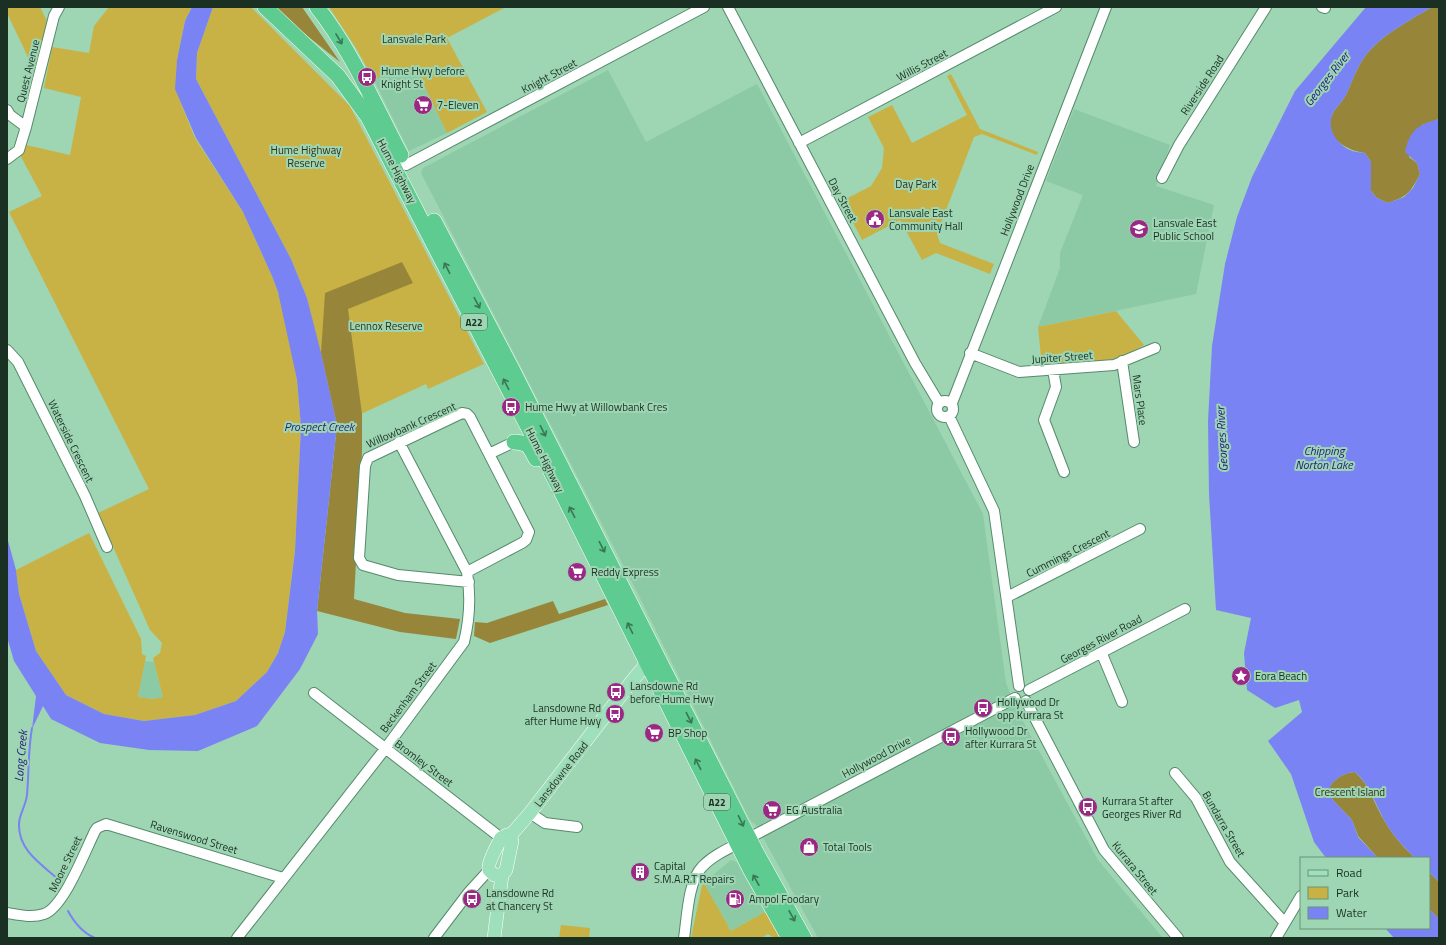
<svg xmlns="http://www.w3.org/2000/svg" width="1446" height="945" viewBox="0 0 1446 945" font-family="'Titillium Web',sans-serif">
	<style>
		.built { fill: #8ccaa5 }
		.green { fill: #c9b245 }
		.forest { fill: #978639 }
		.water { fill: #7a83f3 }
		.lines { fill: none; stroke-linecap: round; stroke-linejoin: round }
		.stream { stroke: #7a83f3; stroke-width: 2 }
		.minor-casing { stroke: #558a6b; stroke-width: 12 }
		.major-casing { stroke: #fff; stroke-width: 14 }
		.highway-casing { stroke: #fff; stroke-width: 16 }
		.minor { stroke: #fff; stroke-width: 10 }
		.major { stroke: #9ee0bc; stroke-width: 13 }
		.highway { stroke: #5ecb90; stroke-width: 15 }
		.oneway { stroke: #397654 }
		.labels { text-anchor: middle; stroke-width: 4; stroke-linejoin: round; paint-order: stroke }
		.shield { fill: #9ed5b3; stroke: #42624e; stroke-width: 1 }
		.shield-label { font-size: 10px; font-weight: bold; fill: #1a3023 }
		.park-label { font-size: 11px; fill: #332e16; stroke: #9ed5b3 }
		.street-label { font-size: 11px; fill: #1a3023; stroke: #9ed5b3 }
		.poi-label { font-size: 11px; fill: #1a3023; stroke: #9ed5b3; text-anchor: start }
		.water-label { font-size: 12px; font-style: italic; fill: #24197b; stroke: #9ed5b3 }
	</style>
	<rect width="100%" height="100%" fill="#9ed5b3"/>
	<path class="built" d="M394 69H404L420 77 447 133 409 151 374 80Z
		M608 70 646 142 757 84 983 514 1006 683 1017 710 1098 860 1163 938H818L765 841 756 825 750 820 635 588 421 173 423 168Z
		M1074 109 1170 145 1156 186 1214 205 1196 294 1038 327 1060 268V253L1083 195 1046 181Z
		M145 661 154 662 163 697 154 699 138 697Z
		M731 860 737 862 765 912 731 931 705 885 708 879Z"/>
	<path class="green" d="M7 7H40L47 21 35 72 7 13Z
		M109 7H192L185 21 177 60 182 106 195 138 243 212 272 276 278 292 289 334 297 381 301 427 298 491 295 551 285 632 278 653 267 672 236 701 195 715 144 721 104 714 66 695 36 651 19 594 16 570 89 533 141 639 142 654 146 656 138 697 154 699 163 697 153 658 160 653 162 643 150 630 98 513 149 489 9 212 42 196 19 153 26 145 70 155 81 97 44 88 52 47 89 53 94 26Z
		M213 7H251L350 106 484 364 428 389 426 384 337 425 307 298 291 259 196 79 197 53Z
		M329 7H506L447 38 487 112 447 133 420 77 404 69H394L374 80 356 48Z
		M951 74 980 129 1038 152 1037 155 982 134 974 137 937 234 940 243 994 264 990 274 936 253 922 260 900 220 862 240 842 201 871 186 882 168 884 148 868 117 892 105 912 143 967 115 947 76Z
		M1116 311 1144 345 1121 358 1113 359 1042 367 1038 327Z
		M702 885H705L731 931 765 912 780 938H774L768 934 761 938H691Z
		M561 925 590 928 589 938H559Z"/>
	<path class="forest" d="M271 7H302L340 62Z
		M1432 7H1439V119L1422 125 1409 157 1417 163 1420 174C1410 193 1408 196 1388 203L1377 198 1371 191V162L1365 153C1345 150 1321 136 1333 113 1337 106 1343 101 1347 93 1354 77 1359 61 1372 48 1389 31 1412 19 1432 7Z
		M402 262 413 283 348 309 362 414V451L354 599 405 613 460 619 456 639 400 632 317 611 337 425 321 353 325 293Z
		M605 599 608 605 490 643 474 636 475 622 487 623 553 601 559 614Z
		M1355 772C1367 783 1371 795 1378 809 1388 829 1398 842 1415 858H1378L1358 836 1352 820 1332 799 1330 786C1337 777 1344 773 1355 772Z
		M1429 872 1439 882V919L1429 909Z"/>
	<path class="water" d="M192 7H213L197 53 196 79 291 259 307 298 321 353 337 425 317 611 318 634 300 669 257 726 198 751 149 750 100 743 51 719 43 706 32 729 36 696 14 661 7 637V537L16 570 19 594 36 651 66 695 104 714 144 721 195 715 236 701 267 672 278 653 285 632 295 551 301 427 297 380 278 292 272 276 243 212 196 138 175 89 177 60 185 21Z
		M1366 7H1432C1412 19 1389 31 1372 48 1359 61 1354 77 1347 93 1343 101 1337 106 1333 113 1326 127 1336 144 1350 150 1354 152 1360 152 1365 153L1371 162V191L1377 198 1388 203 1404 197 1413 188 1420 174 1417 163 1405 152C1410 130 1417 125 1439 119V882L1429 872V858H1415C1404 847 1395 838 1387 825 1376 807 1371 786 1355 772 1344 773 1337 777 1330 786L1332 799 1352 820 1358 837 1378 858H1326L1314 842 1291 774 1268 741 1302 712 1299 700 1275 708 1247 690 1244 653 1251 618 1216 610 1209 494 1208 421 1212 346 1225 264 1237 217 1252 177 1295 91Z
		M1429 909 1439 919V938H1394L1385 928H1429Z"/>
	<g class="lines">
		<path class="stream" d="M32 728C28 750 29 772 27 795 26 805 19 815 19 824 18 850 41 864 58 879
			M68 911C74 922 83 933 95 938"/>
		<defs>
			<path id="minor" d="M728 7 915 363 939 403
				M1322 7 1325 8
				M7 110 10 115 26 127
				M799 143 1056 7
				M7 159 19 150 26 127 54 16 59 7
				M406 165 704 7
				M1162 178 1179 145 1266 7
				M7 350 18 362 85 496 107 547
				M970 353 1019 372 1114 365 1155 348
				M1122 361 1134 442
				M1053 370 1056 387 1044 420 1064 472
				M937 409a8 8 0 1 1 16 0a8 8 0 1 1-16 0Z
				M952 403 1106 7
				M949 416 994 511 1019 686
				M489 454 514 442
				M467 572 522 543 526 540 529 532 470 417 467 414 462 413 368 458 365 466 359 558 363 565 398 575 469 582
				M1007 597 1140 529
				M1102 654 1122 702
				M1029 690 1185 609
				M314 693 501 838
				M1026 701 1104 850 1178 938
				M1175 773 1196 798 1230 862 1285 923
				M530 813 545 823 577 827
				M7 913C19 915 32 918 44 914 64 907 85 851 95 831L97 828 106 824 283 878
				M237 938 385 749 464 642C470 618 471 597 467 572L399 442
				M434 938 469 892 489 870
				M684 938C687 919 688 881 702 867 714 854 734 846 749 838L1015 698
				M1276 938 1301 896"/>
			<path id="major" d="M507 835 512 841 506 870 502 875H494L489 870C487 864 498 844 501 838Z
				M510 836 530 813 632 681 647 663 655 659
				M494 938 502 875"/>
			<path id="highway" d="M265 7 338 76 368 117 561 491 750 869 789 938
				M317 7C352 51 375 106 401 155
				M434 221 512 369 755 850 804 938
				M514 442C529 443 529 446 536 459"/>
		</defs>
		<use href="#minor" class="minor-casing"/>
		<use href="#major" class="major-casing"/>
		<use href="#highway" class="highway-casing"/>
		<use href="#minor" class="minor"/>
		<use href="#major" class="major"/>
		<use href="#highway" class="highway"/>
	</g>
	<defs><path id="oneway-shaft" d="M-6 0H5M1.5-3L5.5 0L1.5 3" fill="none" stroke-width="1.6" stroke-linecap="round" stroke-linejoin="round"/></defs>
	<g class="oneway">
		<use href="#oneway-shaft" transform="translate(339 39) rotate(59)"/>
		<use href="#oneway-shaft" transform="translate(447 268) rotate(-117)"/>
		<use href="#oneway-shaft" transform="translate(477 303) rotate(62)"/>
		<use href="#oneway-shaft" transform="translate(506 384) rotate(-117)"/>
		<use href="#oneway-shaft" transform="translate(543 431) rotate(63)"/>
		<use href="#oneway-shaft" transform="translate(572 512) rotate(-117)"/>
		<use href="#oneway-shaft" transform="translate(602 547) rotate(63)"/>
		<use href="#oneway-shaft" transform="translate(630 628) rotate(-116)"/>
		<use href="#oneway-shaft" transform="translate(689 718) rotate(63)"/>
		<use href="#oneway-shaft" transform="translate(698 764) rotate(-117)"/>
		<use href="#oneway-shaft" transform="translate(741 821) rotate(64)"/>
		<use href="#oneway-shaft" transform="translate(756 880) rotate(-119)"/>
		<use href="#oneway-shaft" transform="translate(792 916) rotate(61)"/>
	</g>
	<defs>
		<symbol id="bus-disc" viewBox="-11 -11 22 22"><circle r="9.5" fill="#9b2884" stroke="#9ed5b3"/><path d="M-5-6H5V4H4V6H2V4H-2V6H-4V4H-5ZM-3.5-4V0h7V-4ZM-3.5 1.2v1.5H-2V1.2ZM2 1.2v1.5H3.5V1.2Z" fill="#fff"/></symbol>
		<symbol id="supermarket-disc" viewBox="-11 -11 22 22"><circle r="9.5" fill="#9b2884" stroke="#9ed5b3"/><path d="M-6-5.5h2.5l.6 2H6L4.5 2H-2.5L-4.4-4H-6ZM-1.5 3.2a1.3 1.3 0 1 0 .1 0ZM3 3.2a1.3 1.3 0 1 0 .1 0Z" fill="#fff"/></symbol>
		<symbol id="civic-disc" viewBox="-11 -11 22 22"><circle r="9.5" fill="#9b2884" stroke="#9ed5b3"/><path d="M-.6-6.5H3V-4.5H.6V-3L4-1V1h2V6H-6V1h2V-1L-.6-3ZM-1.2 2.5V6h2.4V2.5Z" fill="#fff"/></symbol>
		<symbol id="school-disc" viewBox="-11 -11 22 22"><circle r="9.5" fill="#9b2884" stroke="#9ed5b3"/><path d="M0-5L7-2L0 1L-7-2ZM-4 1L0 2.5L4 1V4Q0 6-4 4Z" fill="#fff"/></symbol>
		<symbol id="sight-disc" viewBox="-11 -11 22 22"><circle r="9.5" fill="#9b2884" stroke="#9ed5b3"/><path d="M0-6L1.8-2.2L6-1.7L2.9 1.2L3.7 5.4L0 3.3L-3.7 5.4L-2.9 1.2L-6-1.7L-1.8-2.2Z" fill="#fff"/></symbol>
		<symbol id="shop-disc" viewBox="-11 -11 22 22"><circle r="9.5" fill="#9b2884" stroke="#9ed5b3"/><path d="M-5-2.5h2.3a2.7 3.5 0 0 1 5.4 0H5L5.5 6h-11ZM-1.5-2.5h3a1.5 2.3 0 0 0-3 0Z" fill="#fff"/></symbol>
		<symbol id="building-disc" viewBox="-11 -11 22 22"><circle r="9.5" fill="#9b2884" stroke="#9ed5b3"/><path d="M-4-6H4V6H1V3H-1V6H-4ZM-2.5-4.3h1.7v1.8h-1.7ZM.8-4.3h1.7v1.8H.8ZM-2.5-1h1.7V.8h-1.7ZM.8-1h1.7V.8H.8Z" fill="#fff"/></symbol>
		<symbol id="fuel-disc" viewBox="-11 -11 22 22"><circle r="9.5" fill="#9b2884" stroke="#9ed5b3"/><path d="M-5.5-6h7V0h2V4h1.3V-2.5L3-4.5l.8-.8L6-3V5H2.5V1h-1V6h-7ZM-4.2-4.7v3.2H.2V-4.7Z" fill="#fff"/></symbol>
	</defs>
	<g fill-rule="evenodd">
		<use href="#bus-disc" x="356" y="66" width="22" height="22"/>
		<use href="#supermarket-disc" x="412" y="94" width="22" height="22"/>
		<use href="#civic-disc" x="864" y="208" width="22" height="22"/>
		<use href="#school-disc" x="1128" y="218" width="22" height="22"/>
		<use href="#bus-disc" x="500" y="396" width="22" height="22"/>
		<use href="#supermarket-disc" x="566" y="561" width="22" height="22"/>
		<use href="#sight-disc" x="1230" y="665" width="22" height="22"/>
		<use href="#bus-disc" x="605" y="681" width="22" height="22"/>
		<use href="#bus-disc" x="972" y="697" width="22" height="22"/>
		<use href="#bus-disc" x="604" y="703" width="22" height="22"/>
		<use href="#supermarket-disc" x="643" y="722" width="22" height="22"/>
		<use href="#bus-disc" x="940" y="726" width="22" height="22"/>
		<use href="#bus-disc" x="1077" y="796" width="22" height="22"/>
		<use href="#supermarket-disc" x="761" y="799" width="22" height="22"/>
		<use href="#shop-disc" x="798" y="836" width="22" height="22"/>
		<use href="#building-disc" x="629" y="861" width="22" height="22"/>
		<use href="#bus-disc" x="461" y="888" width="22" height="22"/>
		<use href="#fuel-disc" x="724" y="888" width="22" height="22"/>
	</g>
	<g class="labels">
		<g class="shield">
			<rect x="461" y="314" width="26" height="16" rx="3"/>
			<rect x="704" y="794" width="26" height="16" rx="3"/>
		</g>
		<g class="shield-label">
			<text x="474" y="326">A22</text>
			<text x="717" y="806">A22</text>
		</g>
		<g class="park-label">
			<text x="414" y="43">Lansvale Park</text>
			<text x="306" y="154">Hume Highway<tspan x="306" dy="13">Reserve</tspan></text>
			<text x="916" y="188">Day Park</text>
			<text x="386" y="330">Lennox Reserve</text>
			<text x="1350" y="796">Crescent Island</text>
		</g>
		<g class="street-label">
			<text transform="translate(922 65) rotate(-28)" y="4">Willis Street</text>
			<text transform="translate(28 71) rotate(-76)" y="4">Quest Avenue</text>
			<text transform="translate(549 76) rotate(-28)" y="4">Knight Street</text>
			<text transform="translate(1202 85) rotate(-57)" y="4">Riverside Road</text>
			<text transform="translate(397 171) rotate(62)" y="4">Hume Highway</text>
			<text transform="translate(843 200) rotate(62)" y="4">Day Street</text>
			<text transform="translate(1017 200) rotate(-69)" y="4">Hollywood Drive</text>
			<text transform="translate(1062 357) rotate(-4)" y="4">Jupiter Street</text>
			<text transform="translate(1140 400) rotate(82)" y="4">Mars Place</text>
			<text transform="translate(411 425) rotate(-24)" y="4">Willowbank Crescent</text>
			<text transform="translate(71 441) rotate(64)" y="4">Waterside Crescent</text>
			<text transform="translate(545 460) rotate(63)" y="4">Hume Highway</text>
			<text transform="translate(1068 553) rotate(-27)" y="4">Cummings Crescent</text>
			<text transform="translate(1101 639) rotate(-28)" y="4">Georges River Road</text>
			<text transform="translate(408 697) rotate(-53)" y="4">Beckenham Street</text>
			<text transform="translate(876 757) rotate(-28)" y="4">Hollywood Drive</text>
			<text transform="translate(424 763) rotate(37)" y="4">Bromley Street</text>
			<text transform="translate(561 774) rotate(-52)" y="4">Lansdowne Road</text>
			<text transform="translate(1224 824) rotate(60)" y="4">Bundarra Street</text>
			<text transform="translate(194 837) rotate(17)" y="4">Ravenswood Street</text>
			<text transform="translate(65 864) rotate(-64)" y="4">Moore Street</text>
			<text transform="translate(1135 868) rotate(51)" y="4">Kurrara Street</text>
		</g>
		<g class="poi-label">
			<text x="381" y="75">Hume Hwy before<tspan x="381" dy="13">Knight St</tspan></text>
			<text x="437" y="109">7-Eleven</text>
			<text x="889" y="217">Lansvale East<tspan x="889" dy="13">Community Hall</tspan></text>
			<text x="1153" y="227">Lansvale East<tspan x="1153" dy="13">Public School</tspan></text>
			<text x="525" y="411">Hume Hwy at Willowbank Cres</text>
			<text x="591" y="576">Reddy Express</text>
			<text x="1255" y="680">Eora Beach</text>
			<text x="630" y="690">Lansdowne Rd<tspan x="630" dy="13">before Hume Hwy</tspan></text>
			<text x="997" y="706">Hollywood Dr<tspan x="997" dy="13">opp Kurrara St</tspan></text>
			<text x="601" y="712" text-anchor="end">Lansdowne Rd<tspan x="601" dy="13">after Hume Hwy</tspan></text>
			<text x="965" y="735">Hollywood Dr<tspan x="965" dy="13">after Kurrara St</tspan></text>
			<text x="668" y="737">BP Shop</text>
			<text x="1102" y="805">Kurrara St after<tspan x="1102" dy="13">Georges River Rd</tspan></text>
			<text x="786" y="814">EG Australia</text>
			<text x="823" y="851">Total Tools</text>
			<text x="654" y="870">Capital<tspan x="654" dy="13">S.M.A.R.T Repairs</tspan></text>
			<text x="486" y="897">Lansdowne Rd<tspan x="486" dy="13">at Chancery St</tspan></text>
			<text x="749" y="903">Ampol Foodary</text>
		</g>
		<g class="water-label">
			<text transform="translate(1327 79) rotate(-52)" y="4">Georges River</text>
			<text x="319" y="431">Prospect Creek</text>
			<text transform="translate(1222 439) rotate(-93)" y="4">Georges River</text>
			<text x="1324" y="455">Chipping<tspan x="1324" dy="14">Norton Lake</tspan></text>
			<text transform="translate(21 756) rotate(-85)" y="4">Long Creek</text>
		</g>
	</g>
	<rect width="1446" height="945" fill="none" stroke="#1a3023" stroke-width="16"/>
	<rect x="1300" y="857" width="130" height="72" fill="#9ed5b3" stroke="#699379"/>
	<rect x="1308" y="870" width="20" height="6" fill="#9ee0bc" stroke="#699379"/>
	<text x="1336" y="877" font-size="12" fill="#1a3023">Road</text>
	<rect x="1308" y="887" width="20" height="12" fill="#c9b245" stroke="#699379"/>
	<text x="1336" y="897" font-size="12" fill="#1a3023">Park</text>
	<rect x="1308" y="907" width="20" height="12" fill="#7a83f3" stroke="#699379"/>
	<text x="1336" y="917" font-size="12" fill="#1a3023">Water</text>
</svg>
